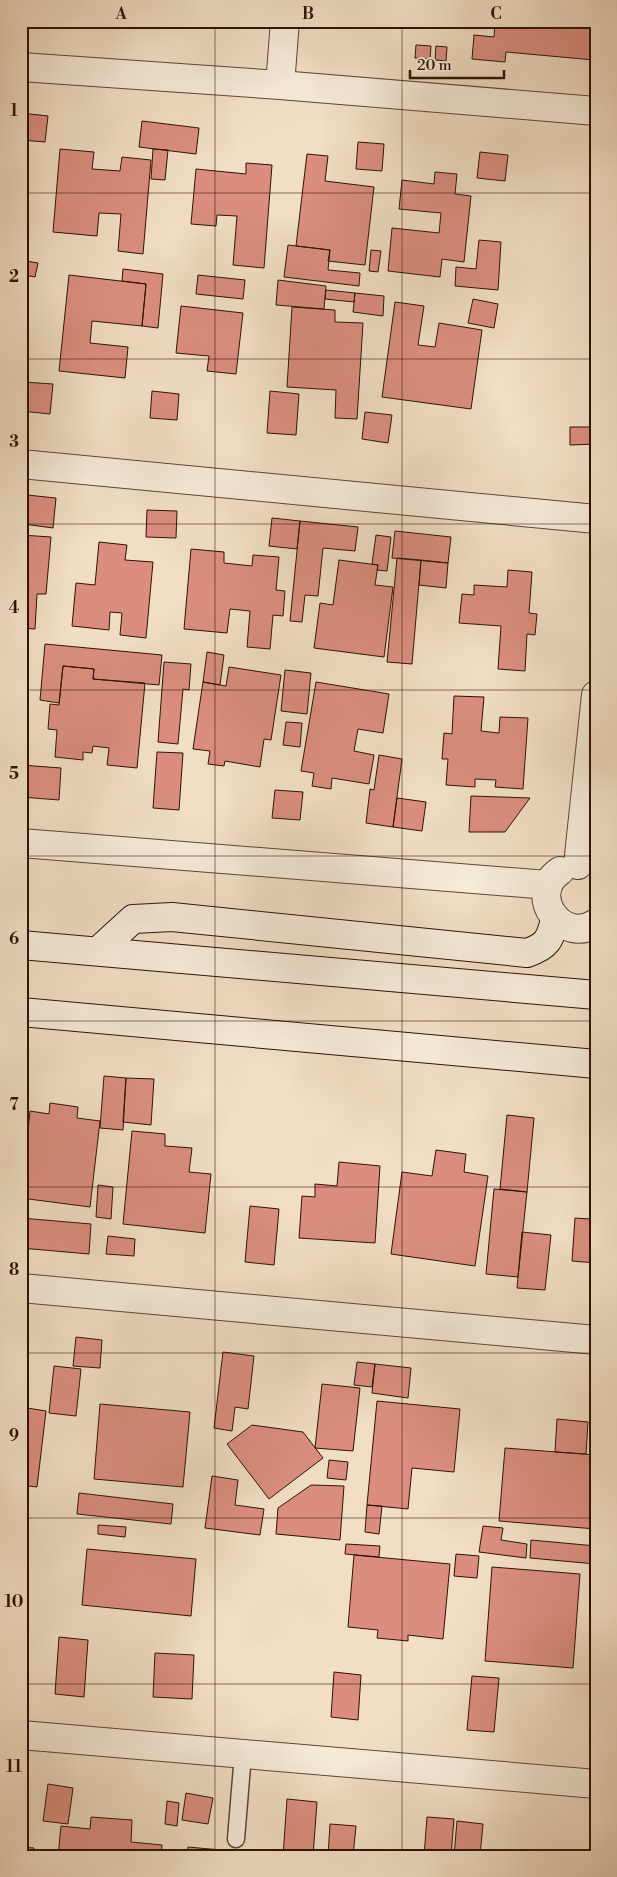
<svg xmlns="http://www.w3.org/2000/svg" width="617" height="1877" viewBox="0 0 617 1877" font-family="'Libre Bodoni',serif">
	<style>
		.building { fill: #db8e80; stroke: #2f1105 }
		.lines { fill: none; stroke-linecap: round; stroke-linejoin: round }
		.lane-casing { stroke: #604435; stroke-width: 19 }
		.street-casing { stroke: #604435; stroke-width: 30 }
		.secondary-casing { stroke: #2f1105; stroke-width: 30 }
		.lane { stroke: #f6ead9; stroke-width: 16 }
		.street { stroke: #f6ead9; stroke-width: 28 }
		.secondary { stroke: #f6ead9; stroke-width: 28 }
		.grid { fill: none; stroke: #2f1105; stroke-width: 1; stroke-opacity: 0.55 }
		.neatline { fill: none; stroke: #2f1105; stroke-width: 2 }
		.grid-label { font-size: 16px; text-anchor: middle; font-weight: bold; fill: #2f1105 }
	</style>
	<rect width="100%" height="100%" fill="#f1dec5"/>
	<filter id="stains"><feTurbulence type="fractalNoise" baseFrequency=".004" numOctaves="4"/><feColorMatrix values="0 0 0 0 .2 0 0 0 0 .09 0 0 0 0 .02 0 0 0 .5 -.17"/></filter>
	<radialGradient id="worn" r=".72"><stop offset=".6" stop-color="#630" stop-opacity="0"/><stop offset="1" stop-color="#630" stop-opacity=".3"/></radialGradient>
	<path class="building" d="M21 21H33L32 26 21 24Z
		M69 21H97V28L68 26Z
		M390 21H435L434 28Z
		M495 21H596L594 60 506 52 505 62 472 59 474 35 494 37Z
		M416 45 431 46 430 59 415 58Z
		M436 46 447 47 446 61 435 60Z
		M21 113 48 116 45 142 21 140Z
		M142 121 199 128 196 154 139 147Z
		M358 142 384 144 382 171 356 169Z
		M60 149 94 152 92 169 120 171 122 157 151 160 143 254 118 251 121 214 99 213 97 236 53 232Z
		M153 149 168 150 165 180 151 179Z
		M480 152 508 155 505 181 477 178Z
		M307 154 328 156 325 181 374 187 365 265 328 261 330 250 296 246Z
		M246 163 272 165 264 268 233 265 237 216 217 215 216 226 191 224 196 169 246 174Z
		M435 172 457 174 455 194 471 196 464 262 442 259 440 277 388 271 392 228 439 233 441 213 399 209 402 180 434 184Z
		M479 240 501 242 498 290 455 286 456 267 476 269Z
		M288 245 330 250 328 270 360 273 359 286 284 277Z
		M371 250 381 251 378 272 369 271Z
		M26 261 38 263 35 277 24 275Z
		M123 269 163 274 158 328 142 326 146 284 122 281Z
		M69 275 146 284 142 326 92 321 90 343 128 347 125 378 59 371Z
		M198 275 245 280 243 299 196 294Z
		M278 280 326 286 324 309 276 305Z
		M326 290 355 293 354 302 325 299Z
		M355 293 384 296 383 316 353 312Z
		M473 299 498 304 494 328 468 323Z
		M395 302 424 306 418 345 435 347 439 323 482 330 471 409 382 397Z
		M181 306 243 313 236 374 207 371 209 356 176 353Z
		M292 307 335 310V322L363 323 357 419 335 418 336 390 287 387Z
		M23 382 53 384 50 414 21 411Z
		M152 391 179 394 177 420 150 418Z
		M270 391 299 394 296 435 267 433Z
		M365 412 392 415 388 443 362 439Z
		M570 427H596V444L570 445Z
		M27 495 56 498 53 528 24 524Z
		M147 510 177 511 176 538 146 537Z
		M272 518 300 521 297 549 269 546Z
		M300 521 358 527 355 551 323 548 318 596 305 595 302 622 290 621Z
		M395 531 451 537 448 563 392 558Z
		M21 535 51 537 46 594H37L35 629 21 628Z
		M376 535 391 537 387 571 377 570 378 565 372 564Z
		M99 542 127 545 125 560 153 562 146 638 120 635 122 613 110 612 109 630 72 626 76 583 95 585Z
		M191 549 224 552V563L252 566 253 555 279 557 276 590 285 591 283 616 273 615 270 649 247 647 250 611 230 609 227 633 184 629Z
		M397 558 421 560 412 664 387 662Z
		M339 560 378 565 375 585 393 587 384 657 314 648 320 603 333 605Z
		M421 560 448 563 446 588 419 585Z
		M508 570 532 572 529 613 537 614 535 635 527 634 525 671 498 669 501 626 459 623 462 594 474 595V585L507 587Z
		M45 644 162 655 159 685 93 679 94 669 63 666 59 703 40 700Z
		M207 652 224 655 220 685 203 682Z
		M164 662 191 664 189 690 183 689 178 744 158 742Z
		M63 666 94 669 93 679 145 683 137 768 107 765 109 748 93 746 92 753 83 752V760L55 757 57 730 48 729 50 704 59 705Z
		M229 667 281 675 271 740 264 739 260 767 225 761 224 766 208 764 210 751 193 749 203 682 226 686Z
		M285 670 311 673 307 714 281 711Z
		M316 682 389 694 383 733 358 729 354 751 374 755 369 784 332 778 331 789 312 786 314 773 301 771Z
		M454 696 484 697 481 731 499 733 500 717 528 718 523 789 495 787 496 780 475 779V787L446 785 448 759H442L444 733 452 734Z
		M286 722 302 723 300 747 283 745Z
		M157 752 183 753 179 810 153 808Z
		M379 755 402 759 393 827 366 823 370 789 374 790Z
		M21 765 61 768 59 800 21 797Z
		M275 790 303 792 300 820 272 818Z
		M471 796 530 798 505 832H469Z
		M397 798 426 802 422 831 393 827Z
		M104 1076 126 1078 123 1130 100 1128Z
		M126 1078 154 1079 151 1125 123 1122Z
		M50 1103 78 1107 77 1118 100 1121 90 1207 21 1198 30 1111 49 1114Z
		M507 1115 534 1118 527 1192 500 1189Z
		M132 1131 165 1134V1146L192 1148 189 1172 211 1174 205 1233 123 1224Z
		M436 1150 466 1154 464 1172 488 1176 475 1266 391 1254 402 1172 432 1176Z
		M339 1162 380 1166 375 1243 299 1238 302 1196 315 1197V1184L337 1186Z
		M98 1185 113 1187 111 1219 96 1217Z
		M494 1189 527 1192 518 1277 486 1274Z
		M591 1203 596 1204V1263L572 1261 575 1218 590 1219Z
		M250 1206 279 1209 274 1265 245 1262Z
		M21 1218 91 1224 89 1254 21 1248Z
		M522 1232 551 1235 545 1290 517 1288Z
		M108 1236 135 1239 134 1256 106 1254Z
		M76 1337 102 1340 100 1368 73 1366Z
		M223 1352 254 1356 248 1409 235 1407 232 1431 214 1428Z
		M357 1362 375 1364 372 1387 354 1385Z
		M375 1364 411 1368 408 1398 372 1393Z
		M54 1366 81 1369 76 1416 49 1413Z
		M322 1384 360 1388 353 1451 315 1448Z
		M377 1401 460 1409 454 1472 412 1468 408 1509 367 1505Z
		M100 1404 190 1412 183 1487 94 1479Z
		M21 1407 46 1411 37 1487 21 1485Z
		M557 1419 588 1422 586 1454 555 1452Z
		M252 1425 303 1432 323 1458 269 1499 227 1444Z
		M505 1448 596 1455V1529L499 1521Z
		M329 1460 348 1462 346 1480 327 1478Z
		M212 1476 238 1480 235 1505 264 1509 260 1535 205 1528Z
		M311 1485 344 1486 340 1540 276 1534 278 1508Z
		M79 1493 173 1504 171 1524 77 1514Z
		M367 1505 382 1506 379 1534 365 1532Z
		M98 1525 126 1527 125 1537 98 1534Z
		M483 1526 503 1528 501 1540 527 1544 526 1558 479 1552Z
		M531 1540 596 1546V1564L530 1558Z
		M346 1544 380 1546 379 1557 345 1554Z
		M87 1549 196 1559 191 1616 82 1605Z
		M456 1554 479 1556 477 1578 454 1576Z
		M354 1555 450 1564 443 1639 408 1635V1641L377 1638 378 1630 348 1627Z
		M492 1567 580 1574 573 1668 485 1661Z
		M59 1637 88 1640 84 1697 55 1694Z
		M155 1653 194 1655 192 1699 153 1697Z
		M334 1672 361 1675 358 1720 331 1717Z
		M472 1676 499 1678 494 1732 467 1730Z
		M48 1784 73 1788 68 1824 43 1821Z
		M186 1793 213 1798 208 1824 182 1820Z
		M287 1799 317 1802 313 1856H283Z
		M167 1801 179 1803 177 1826 165 1824Z
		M91 1817 132 1820 131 1842 162 1845 161 1856H58L61 1826 90 1829Z
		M427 1817 454 1819 451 1856H424Z
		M457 1821 483 1824 480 1856H454Z
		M330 1824 356 1826 353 1856H328Z
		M594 1830H596V1856H591Z
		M21 1847 34 1848 33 1856H21Z
		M188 1847 265 1854V1856H187Z"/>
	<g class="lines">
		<defs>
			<path id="lane" d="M236 1839 243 1754"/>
			<path id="street" d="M21 67 280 85 596 111
				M280 85 285 21
				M21 464 596 519
				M21 843 548 885
				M578 865 596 695
				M560 871C526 894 562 946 596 923
				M21 1288 596 1340
				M21 1735 596 1784"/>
			<path id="secondary" d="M21 945 596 995
				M98 951 133 919 172 917 527 953C547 946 550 940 555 920
				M21 1012 596 1064"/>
		</defs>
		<use href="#lane" class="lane-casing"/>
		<use href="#street" class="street-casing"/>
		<use href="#secondary" class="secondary-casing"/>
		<use href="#lane" class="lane"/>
		<use href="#street" class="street"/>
		<use href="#secondary" class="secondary"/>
	</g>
	<path class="grid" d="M215 21V1856M402 21V1856M21 193H596M21 359H596M21 524H596M21 690H596M21 856H596M21 1021H596M21 1187H596M21 1353H596M21 1518H596M21 1684H596"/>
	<rect width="617" height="1877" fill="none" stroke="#f1dec5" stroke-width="55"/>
	<path d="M410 70v8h94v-8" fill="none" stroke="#2f1105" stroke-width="2.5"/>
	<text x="417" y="70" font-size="15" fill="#2f1105" stroke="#f6ead9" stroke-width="4" paint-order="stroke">20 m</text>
	<rect x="28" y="28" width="562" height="1822" class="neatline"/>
	<g class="grid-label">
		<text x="121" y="19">A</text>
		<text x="308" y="19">B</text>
		<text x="496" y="19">C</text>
		<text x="14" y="116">1</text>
		<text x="14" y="282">2</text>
		<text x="14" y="447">3</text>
		<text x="14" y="613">4</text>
		<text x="14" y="779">5</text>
		<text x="14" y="944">6</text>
		<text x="14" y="1110">7</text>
		<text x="14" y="1275">8</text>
		<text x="14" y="1441">9</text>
		<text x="14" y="1607">10</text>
		<text x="14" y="1772">11</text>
	</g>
	<rect width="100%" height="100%" filter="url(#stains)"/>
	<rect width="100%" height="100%" fill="url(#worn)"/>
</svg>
